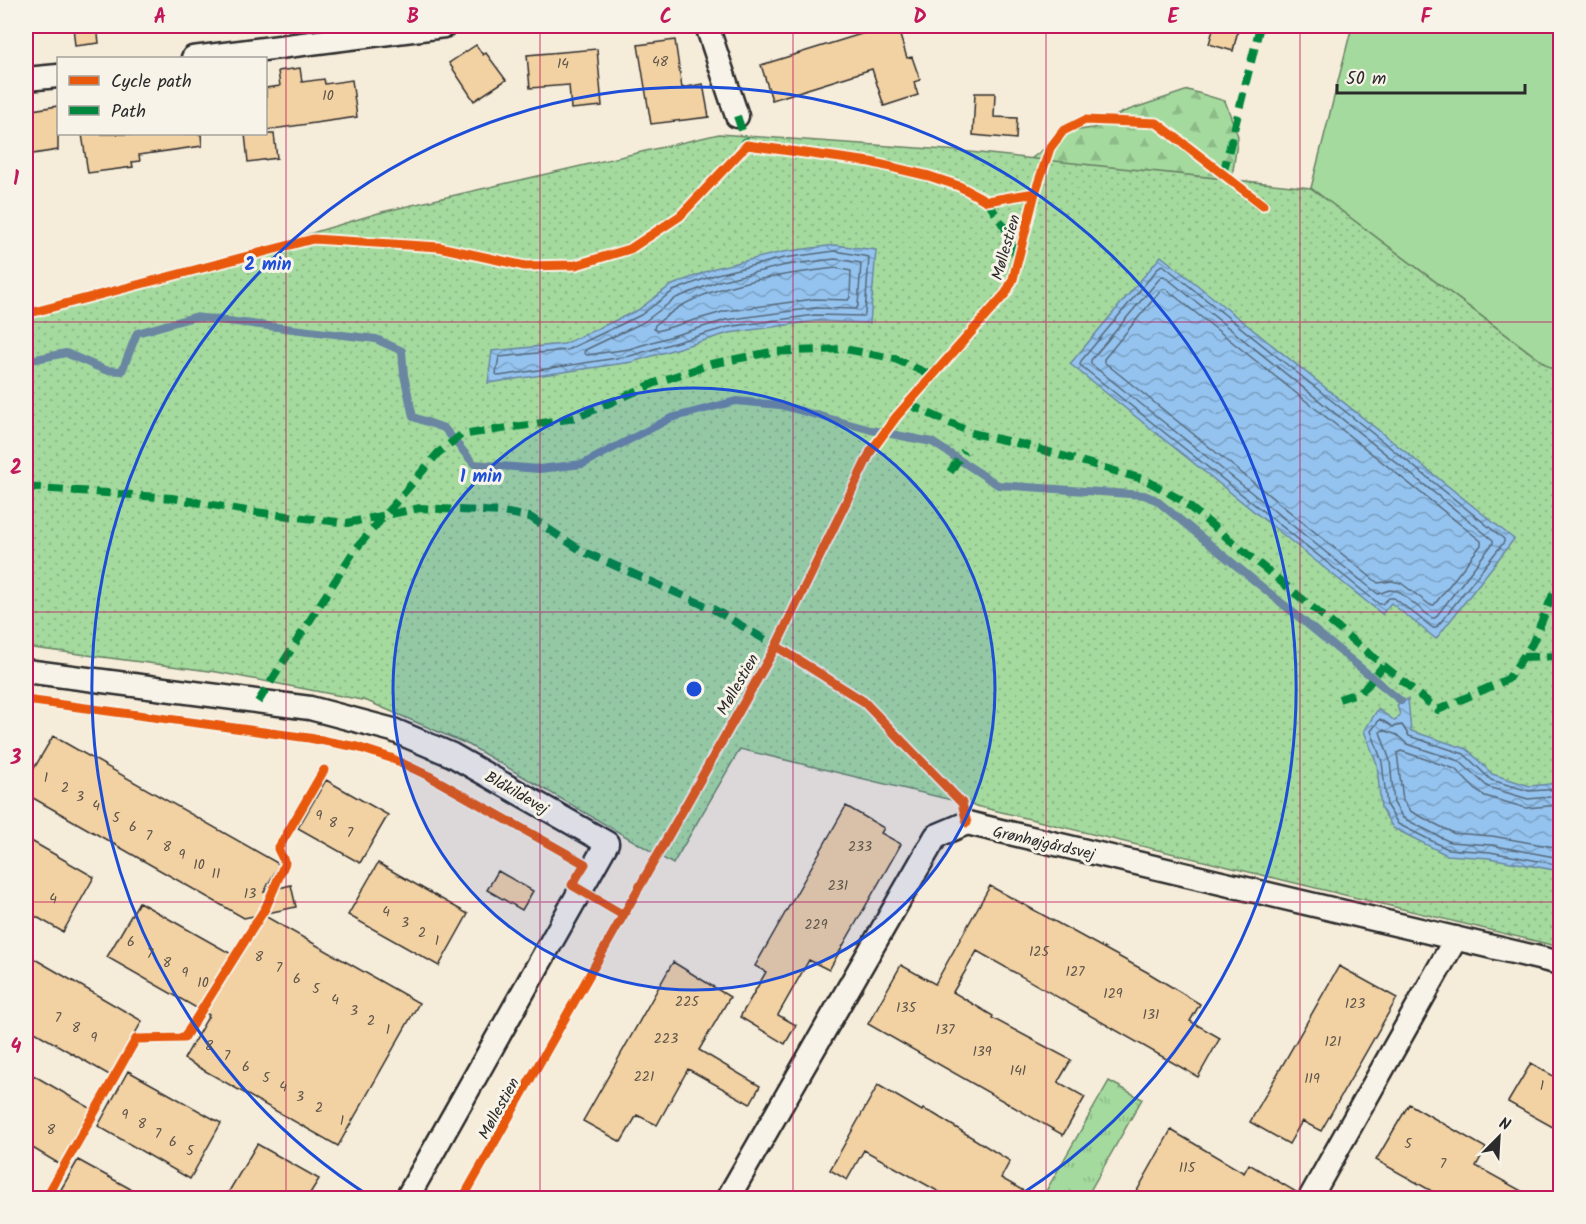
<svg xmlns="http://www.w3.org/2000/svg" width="1586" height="1224" viewBox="0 0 1586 1224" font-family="Kalam,sans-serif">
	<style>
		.grass { fill: url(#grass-tufts); stroke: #688264; stroke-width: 1.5 }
		.forest { fill: url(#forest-firs); stroke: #688264; stroke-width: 1.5 }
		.park { fill: url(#park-dots); stroke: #688264; stroke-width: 1.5 }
		.pitch { fill: #a4da9e; stroke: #688264; stroke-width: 1.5 }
		.water { fill: url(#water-waves); stroke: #6a86a1; stroke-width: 1.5 }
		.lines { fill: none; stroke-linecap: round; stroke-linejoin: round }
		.shore { stroke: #556879; stroke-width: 1.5 }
		.stream { stroke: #6a86a1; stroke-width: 8 }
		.building { fill: #f2d1a3; stroke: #2b2b2b; stroke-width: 1.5 }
		.minor-casing { stroke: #2b2b2b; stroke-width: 27 }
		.minor { stroke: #f7f3e8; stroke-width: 22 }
		.quiet { stroke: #00873e; stroke-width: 8; stroke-dasharray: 15 8; stroke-linecap: butt }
		.cycleway-casing { stroke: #f7f3e8; stroke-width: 13 }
		.cycleway { stroke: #e8590c; stroke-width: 9 }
		.grid { fill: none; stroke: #c2185b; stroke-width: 1.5; stroke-opacity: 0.55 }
		.ring { fill: none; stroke: #1d4ed8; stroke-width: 3 }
		.labels { text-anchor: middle; stroke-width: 6; stroke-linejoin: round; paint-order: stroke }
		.number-label { font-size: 14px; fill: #5d5449 }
		.street-label { font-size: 16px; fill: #2b2b2b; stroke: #f7f3e8 }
		.centre { fill: #1d4ed8; stroke: #f7f3e8; stroke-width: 3 }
		.ring-label { font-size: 18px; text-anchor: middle; font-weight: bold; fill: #1d4ed8; stroke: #f7f3e8; stroke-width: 6; stroke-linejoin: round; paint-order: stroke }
		.neatline { fill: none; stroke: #c2185b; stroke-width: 2 }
		.grid-label { font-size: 20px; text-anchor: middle; font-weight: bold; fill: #c2185b }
	</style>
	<defs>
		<pattern id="grass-tufts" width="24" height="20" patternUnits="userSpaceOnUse" patternTransform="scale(1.5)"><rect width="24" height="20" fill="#a4da9e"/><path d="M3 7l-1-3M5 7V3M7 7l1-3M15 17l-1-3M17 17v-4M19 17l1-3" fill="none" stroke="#8dbb88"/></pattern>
		<pattern id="forest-firs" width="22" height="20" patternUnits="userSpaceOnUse" patternTransform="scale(1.5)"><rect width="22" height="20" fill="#a4da9e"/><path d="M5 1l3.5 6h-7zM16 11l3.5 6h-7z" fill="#8dbb88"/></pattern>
		<pattern id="park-dots" width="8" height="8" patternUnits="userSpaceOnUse" patternTransform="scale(1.5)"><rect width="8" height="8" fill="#a4da9e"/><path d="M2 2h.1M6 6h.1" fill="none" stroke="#8dbb88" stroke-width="1.8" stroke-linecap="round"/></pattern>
		<pattern id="water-waves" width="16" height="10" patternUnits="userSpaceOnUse" patternTransform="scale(1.5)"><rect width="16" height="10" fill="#94c3ef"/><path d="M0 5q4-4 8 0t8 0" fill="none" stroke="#799fc2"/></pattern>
	</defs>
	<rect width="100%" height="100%" fill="#f6ecda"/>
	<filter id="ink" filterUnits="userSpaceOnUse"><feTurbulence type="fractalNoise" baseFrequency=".0167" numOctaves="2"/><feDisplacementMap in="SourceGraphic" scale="12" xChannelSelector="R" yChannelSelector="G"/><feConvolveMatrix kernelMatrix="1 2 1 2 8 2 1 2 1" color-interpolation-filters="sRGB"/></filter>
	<g filter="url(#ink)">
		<path class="grass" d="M1109 1081 1142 1099 1086 1198H1042Z"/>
		<path class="forest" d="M1188 90 1225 101 1238 136 1231 184 1034 181 1032 158 1066 132 1093 128 1123 112Z"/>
		<path class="park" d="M719 134 960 151 1311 188 1560 375V947L740 749 673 864 469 745 367 701 217 672 26 647V319L382 212Z"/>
		<path class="pitch" d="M1352 26H1560V375L1311 188Z"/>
		<path class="water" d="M835 245 876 250 870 323 816 321 729 333 632 362 488 383 492 351 564 344 638 310 670 286 715 268 783 252Z
			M1161 256 1514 539 1436 639 1391 603 1382 614 1070 364Z
			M1408 699 1411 731 1467 749 1492 774 1530 786 1560 783V871L1489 858 1447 855 1393 828 1381 808 1377 764 1364 731 1378 709 1395 721 1400 715 1397 705Z"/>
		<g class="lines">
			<path class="shore" d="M835 251 869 257 865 314 863 316 815 315 728 327 630 356 499 376 496 374 499 357 567 350 641 315 673 291 717 274 784 258Z
				M835 259 861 263 858 306 856 309 814 308 726 320 629 349 587 355 584 353 585 350 644 322 676 298 719 281 786 265Z
				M1163 265 1504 539V542L1436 628H1433L1394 598H1389L1382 604H1379L1080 365 1081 361 1160 266Z
				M835 268 851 271 850 297 848 300 814 299 726 311 657 331 654 329 655 325C663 319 672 311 681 306 725 281 786 274 835 268Z
				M1164 276 1493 540V543L1435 618H1432L1398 591 1389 590 1378 594 1091 364V360L1161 277Z
				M1162 289H1166L1481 541V545L1434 605H1430L1401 583 1392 581 1378 583 1104 362V359Z
				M1560 789 1529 791 1491 780 1464 754 1409 736 1402 725 1393 727 1380 719 1371 731 1382 762 1387 806 1398 824 1448 849 1490 852 1560 865
				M1560 796 1528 799 1488 787 1459 761 1407 744 1397 735 1383 730 1380 732 1390 761 1394 803 1403 818 1450 842 1491 845 1560 858
				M1560 805 1526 808 1485 796 1477 791 1455 769 1401 751 1397 753 1403 800 1410 811 1453 833 1492 836 1560 848"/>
			<path class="stream" d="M26 361 66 353 105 370 122 371 137 333 194 317 376 339 402 351 404 375 413 417 444 428 474 464 539 469 583 464 671 418 736 401 780 405 871 430 932 442 998 485 1144 495 1156 500 1401 701"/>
		</g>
		<path class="building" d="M73 26H97L99 43 75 46Z
			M887 26H897L907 58 912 57 920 80 914 82 918 95 884 106 872 69 772 100 761 65Z
			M1214 26H1239L1233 51 1209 44Z
			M675 40 682 88 703 84 709 117 651 124 638 45Z
			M476 45 483 55 486 53 506 80 474 101 449 63Z
			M597 49 602 106 571 109 569 85 530 88 527 55Z
			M300 68 302 82 324 79 325 84 352 80 357 117 266 130V88L280 86 278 71Z
			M975 93H995L994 117 1017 118 1016 139 973 135Z
			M58 106V150L26 155V111Z
			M82 134H201L202 146 139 155 140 161 132 162 133 167 88 173Z
			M245 134H274L277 158 248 162Z
			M53 736 279 864 264 892 291 885 296 907 244 918 26 794V782Z
			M326 780 388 815 360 863 298 828Z
			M846 806 884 828 881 833 901 844 829 970 809 960 778 1015 796 1025 785 1044 740 1017 766 972 755 966Z
			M26 838 94 877 63 932 26 911Z
			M378 863 468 914 439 966 348 915Z
			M498 871 533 891 522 910 487 890Z
			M990 886 1147 972 1200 1004 1190 1021 1220 1038 1198 1077 977 951 953 992 993 1016 992 1018 1071 1060 1058 1082 1085 1097 1063 1135 868 1024 901 965 935 984Z
			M139 902 240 959 265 916 419 1003 338 1146 184 1059 209 1015 107 957Z
			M26 954 142 1021 111 1076 26 1027Z
			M673 962 730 997 699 1050 760 1086 750 1104 688 1069 657 1125 637 1115 621 1142 583 1121Z
			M1339 966 1397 998 1321 1131 1302 1121 1289 1144 1250 1122Z
			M1531 1063 1560 1080V1131L1508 1102Z
			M26 1071 92 1109 61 1165 26 1144Z
			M128 1071 221 1123 190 1179 98 1126Z
			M878 1085 922 1111 923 1109 934 1114 1010 1161 1001 1178 1036 1198H950L864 1150 847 1180 830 1170Z
			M1409 1104 1486 1148 1476 1166 1534 1198H1444L1376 1160Z
			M1171 1130 1244 1173 1249 1164 1298 1193 1297 1198H1133Z
			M257 1144 319 1179 307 1198H225Z
			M78 1160 147 1198H56Z"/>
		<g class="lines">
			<defs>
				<path id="minor" d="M707 26 737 116
					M193 58 444 26
					M26 79 58 76
					M26 671 310 708 393 730 452 755 607 843 407 1198
					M728 1198 936 836 967 823 1560 963
					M1310 1198 1456 938"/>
			</defs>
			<use href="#minor" class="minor-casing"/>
			<use href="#minor" class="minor"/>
			<path class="quiet" d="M737 116 747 145
				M1223 174 1260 26
				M987 201 1005 228 1016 256
				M908 404 972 433 1025 445 1146 480 1181 500 1438 710 1508 679 1532 644 1560 578
				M950 472 964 451
				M26 487 172 498 247 511 347 523 420 508 502 512 530 517 582 551 713 609 776 646
				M1523 657 1560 656
				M1339 699 1360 692 1367 686 1383 666
				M258 702 354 551 438 453 461 435 575 418 655 383 711 364 771 352 845 349 893 358 933 376"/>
			<defs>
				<path id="cycleway" d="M26 314 313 239 439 247 525 266 576 265 630 249 680 216 747 145 870 162 929 176 959 186 987 201 1035 193
					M776 646 863 701 962 803 967 823
					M26 700 309 738 357 747 391 758 429 776 585 864 572 885 623 915
					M41 1198 47 1196 136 1039 184 1038 266 907 285 863 278 849 324 770
					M463 1198 776 646 871 451 896 417 1006 293 1013 279 1035 193 1050 148 1063 131 1085 120 1157 123 1263 205"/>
			</defs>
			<use href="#cycleway" class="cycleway-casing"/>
			<use href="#cycleway" class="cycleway"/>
		</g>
	</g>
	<path class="grid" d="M286 26V1198M540 26V1198M793 26V1198M1046 26V1198M1300 26V1198M26 322H1560M26 612H1560M26 902H1560"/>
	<circle cx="694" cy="689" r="301" fill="#1d4ed8" fill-opacity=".12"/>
	<g class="ring">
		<circle cx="694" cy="689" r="301"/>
		<path d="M371 1197A602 602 0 1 1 1017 1197"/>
	</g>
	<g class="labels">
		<g class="number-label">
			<text x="660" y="66">48</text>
			<text x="563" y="68">14</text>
			<text x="328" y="100">10</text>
			<text x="46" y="782">1</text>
			<text x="65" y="792">2</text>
			<text x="80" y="801">3</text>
			<text x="96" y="810">4</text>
			<text x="319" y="820">9</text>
			<text x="116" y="822">5</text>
			<text x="333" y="827">8</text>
			<text x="133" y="831">6</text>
			<text x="350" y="837">7</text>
			<text x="149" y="840">7</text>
			<text x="167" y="851">8</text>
			<text x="860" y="851">233</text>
			<text x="182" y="859">9</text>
			<text x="199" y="869">10</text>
			<text x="216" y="878">11</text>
			<text x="838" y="890">231</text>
			<text x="250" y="898">13</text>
			<text x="53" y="903">4</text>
			<text x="386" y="916">4</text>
			<text x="405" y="927">3</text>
			<text x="816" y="929">229</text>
			<text x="422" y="937">2</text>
			<text x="437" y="945">1</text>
			<text x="131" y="946">6</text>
			<text x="1039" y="956">125</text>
			<text x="150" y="958">7</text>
			<text x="259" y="961">8</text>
			<text x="167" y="967">8</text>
			<text x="279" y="972">7</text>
			<text x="1075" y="976">127</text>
			<text x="185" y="977">9</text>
			<text x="297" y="983">6</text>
			<text x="203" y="987">10</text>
			<text x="316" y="993">5</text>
			<text x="1113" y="998">129</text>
			<text x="335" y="1004">4</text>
			<text x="687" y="1006">225</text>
			<text x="1355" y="1008">123</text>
			<text x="906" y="1012">135</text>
			<text x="354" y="1015">3</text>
			<text x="1151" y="1019">131</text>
			<text x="58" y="1022">7</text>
			<text x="371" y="1025">2</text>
			<text x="76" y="1032">8</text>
			<text x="388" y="1034">1</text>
			<text x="945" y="1034">137</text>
			<text x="94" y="1042">9</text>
			<text x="666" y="1043">223</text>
			<text x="1333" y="1046">121</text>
			<text x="209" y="1050">8</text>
			<text x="982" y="1056">139</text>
			<text x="227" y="1060">7</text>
			<text x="246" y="1071">6</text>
			<text x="1018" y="1075">141</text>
			<text x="644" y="1081">221</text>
			<text x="266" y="1082">5</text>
			<text x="1312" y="1083">119</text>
			<text x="1542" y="1090">1</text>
			<text x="283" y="1091">4</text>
			<text x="300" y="1101">3</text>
			<text x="319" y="1112">2</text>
			<text x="125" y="1119">9</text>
			<text x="342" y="1125">1</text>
			<text x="142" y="1128">8</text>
			<text x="51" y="1134">8</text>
			<text x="158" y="1138">7</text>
			<text x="173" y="1146">6</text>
			<text x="1408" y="1148">5</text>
			<text x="190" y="1155">5</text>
			<text x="1443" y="1168">7</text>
			<text x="1187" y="1172">115</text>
		</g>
		<g class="street-label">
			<text transform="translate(1005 247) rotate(-74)" y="6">Møllestien</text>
			<text transform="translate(737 684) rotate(-60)" y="6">Møllestien</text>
			<text transform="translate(517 792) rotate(30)" y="6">Blåkildevej</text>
			<text transform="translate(1044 842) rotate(13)" y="6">Grønhøjgårdsvej</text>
			<text transform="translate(498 1108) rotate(-61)" y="6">Møllestien</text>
		</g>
	</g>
	<circle cx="694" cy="689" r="9" class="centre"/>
	<g class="ring-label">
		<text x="268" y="270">2 min</text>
		<text x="481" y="482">1 min</text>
	</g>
	<rect width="1586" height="1224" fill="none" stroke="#f7f3e8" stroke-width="66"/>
	<rect x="57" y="57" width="210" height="78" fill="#f7f3e8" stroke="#a5a39c" stroke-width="1.5"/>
	<rect x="69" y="76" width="30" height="9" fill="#e8590c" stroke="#a5a39c" stroke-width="1.5"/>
	<text x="111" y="87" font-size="18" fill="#2b2b2b">Cycle path</text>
	<rect x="69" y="106" width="30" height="9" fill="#00873e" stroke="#a5a39c" stroke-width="1.5"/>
	<text x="111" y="117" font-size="18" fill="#2b2b2b">Path</text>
	<g transform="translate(1499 1137) rotate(24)" stroke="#f7f3e8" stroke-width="4.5" paint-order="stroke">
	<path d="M0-4.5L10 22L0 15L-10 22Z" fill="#2b2b2b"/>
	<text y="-9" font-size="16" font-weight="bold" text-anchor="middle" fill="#2b2b2b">N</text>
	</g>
	<path d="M1337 84v9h188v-9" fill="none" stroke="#2b2b2b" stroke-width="3"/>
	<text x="1346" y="84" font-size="18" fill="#2b2b2b" stroke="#f7f3e8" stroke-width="4.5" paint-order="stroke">50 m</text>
	<rect x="33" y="33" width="1520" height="1158" class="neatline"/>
	<g class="grid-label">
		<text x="160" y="23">A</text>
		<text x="413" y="23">B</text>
		<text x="666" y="23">C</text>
		<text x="920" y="23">D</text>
		<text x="1173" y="23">E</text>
		<text x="1426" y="23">F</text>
		<text x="16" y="185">1</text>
		<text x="16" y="474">2</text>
		<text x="16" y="764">3</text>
		<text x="16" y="1053">4</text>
	</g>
</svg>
